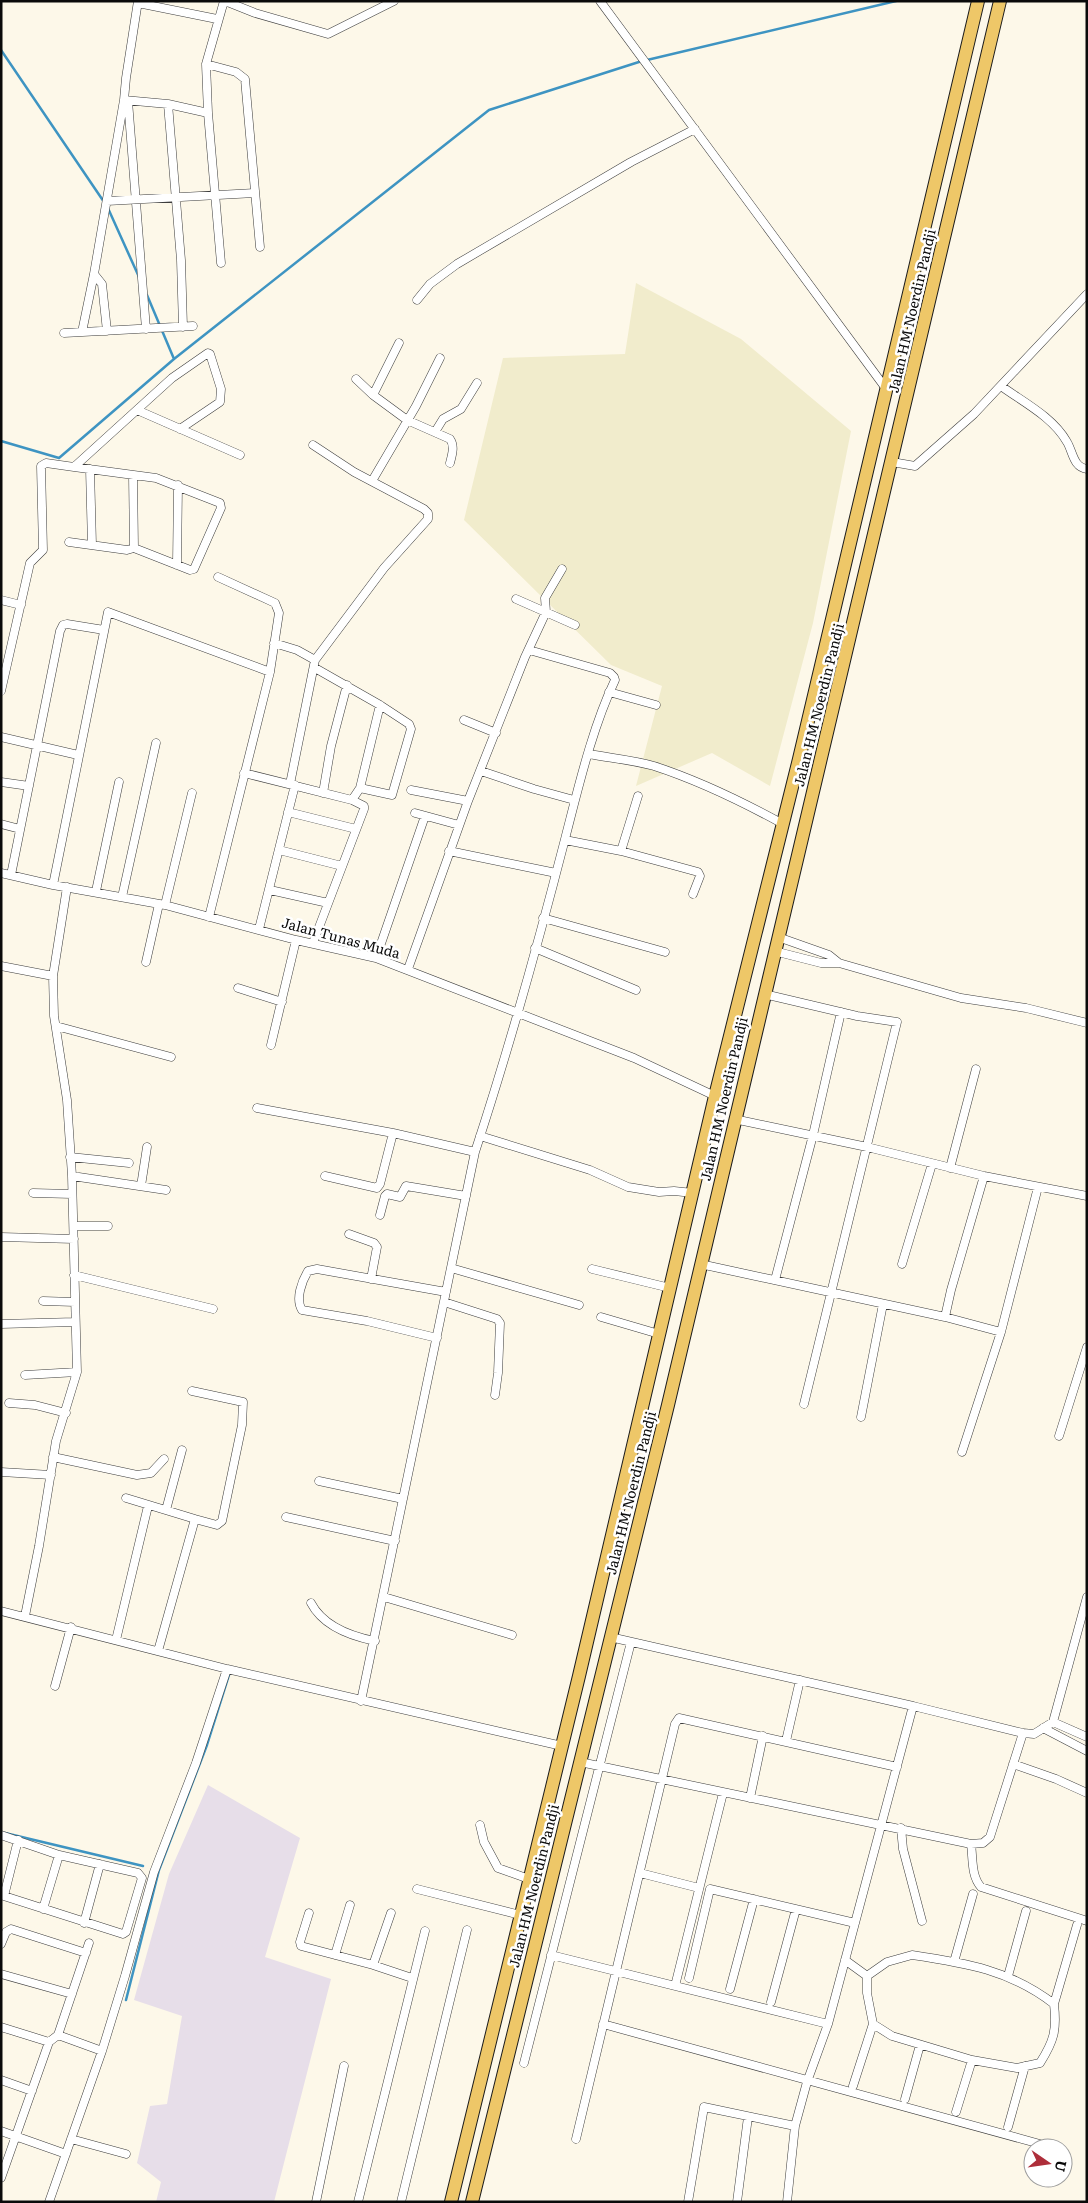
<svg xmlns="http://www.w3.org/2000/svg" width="1088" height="2203" viewBox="0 0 1088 2203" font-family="Literata,serif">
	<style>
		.industrial { fill: #e7dee9 }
		.farmland { fill: #f1eccc }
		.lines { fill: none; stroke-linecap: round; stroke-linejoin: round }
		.stream { stroke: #3e94c2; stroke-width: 2.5 }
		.minor-casing { stroke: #3d3d3d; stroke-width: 9 }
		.primary-casing { stroke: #1b1b1b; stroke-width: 14 }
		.minor { stroke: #fff; stroke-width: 8 }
		.primary { stroke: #eec768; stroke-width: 12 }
		.labels { text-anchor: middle; stroke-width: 5; stroke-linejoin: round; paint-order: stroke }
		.street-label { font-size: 14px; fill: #0a0a0a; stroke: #fff }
	</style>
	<rect width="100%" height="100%" fill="#fdf8e9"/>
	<path class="industrial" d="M208 1785 300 1838 265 1957 331 1979 274 2202H156L161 2182 137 2163 150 2106 167 2104 182 2016 134 2000 169 1874Z"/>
	<path class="farmland" d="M636 283 741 339 851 431 813 623 770 786 712 753 636 786 662 686 611 665 464 520 503 358 625 354Z"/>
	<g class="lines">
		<path class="stream" d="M1 50 104 202
			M647 60 896 1
			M107 206 139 277
			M147 295 174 359
			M1 441 59 458 174 359 489 110 642 61
			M5 1833 143 1866
			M126 2000 159 1870 207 1745 229 1675"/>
		<defs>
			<path id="minor" d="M138 1 126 78 124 100 168 104 208 113
				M225 1 255 13 328 34 394 1
				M600 1 887 390
				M138 3 217 19
				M206 64 236 72 245 79 260 247
				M128 101 146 329
				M168 104 181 260 183 327
				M107 201 255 193
				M221 263 208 113 206 64 224 1
				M94 274 102 284 107 331
				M417 300 430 284 457 264 631 162 695 129
				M82 332 94 274 124 100
				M64 333 193 326
				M356 379 373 395 407 420 450 439C455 446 452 455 450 463
				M1001 386C1023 402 1053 417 1067 442 1073 452 1073 467 1087 469
				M373 395 399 343
				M137 410 240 455
				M435 432 443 419 461 409 477 383
				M313 445 354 472 424 509 428 513V519L384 568 315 660
				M892 462 915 466 974 414 1087 294
				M90 469 92 545
				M133 475 134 548
				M372 481 416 406 440 358
				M69 542 127 550 134 548 190 570 194 569 221 508 220 503 156 478 74 467
				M177 565 178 485
				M516 599 575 625
				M1 600 21 605
				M274 643 297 650 315 660 290 784
				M315 668 380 705 409 724 411 729 392 795 360 788
				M1 691 30 563 43 550 41 466 46 463 74 467 172 378 208 353 210 354 221 389 220 402 180 429
				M609 692 656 705
				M464 720 496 733
				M1 737 78 755
				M589 754C610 758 633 760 654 766 700 781 741 801 783 824
				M481 771 534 789 574 800
				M244 773 352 800 360 788 380 705
				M1 782 29 786
				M411 790 468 801
				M323 793 331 746 347 685
				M288 812 356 829
				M415 813 459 825
				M1 824 20 829
				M565 840 621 851 698 872 700 876 693 894
				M279 850 342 866
				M449 851 556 873
				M621 851 638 796
				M1 873 53 885 165 905 296 940 376 958 634 1058 715 1096
				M11 875 60 631 63 625 67 624 104 630
				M53 885 108 612 270 672
				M270 890 328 903
				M96 891 119 782
				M122 897 156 743
				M165 905 192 793
				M209 917 270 672 279 613 275 603 218 577
				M543 918 665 952
				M259 929 295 785
				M778 937 829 955 839 963
				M313 943 364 809V806L352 800
				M535 948 636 990
				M774 951 821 963H839L961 998 1026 1008 1087 1023
				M376 958 425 816
				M146 962 159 904
				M1 966 53 976
				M408 969 468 801 525 657 546 612 545 598 562 569
				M238 988 282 1002
				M764 994 857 1016 897 1022 804 1404
				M56 1026 171 1057
				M271 1045 296 940
				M257 1108 393 1133 475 1152
				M734 1119 867 1147 984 1176 1087 1196
				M480 1136 590 1170 628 1187 659 1192 674 1191 693 1193
				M70 1157 129 1163
				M950 1168 976 1069
				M72 1176 166 1190
				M325 1176 377 1188 380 1184 393 1133
				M141 1186 147 1147
				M33 1193 72 1194
				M380 1215 385 1196 387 1194 400 1197 406 1186 466 1196
				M74 1226H108
				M349 1234 374 1243 377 1247 371 1279
				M1 1237 74 1239
				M700 1264 945 1317 1001 1332
				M902 1264 932 1164
				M451 1268 579 1305
				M592 1269 670 1288
				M74 1275 213 1309
				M775 1280 813 1135 841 1012
				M43 1301 75 1302
				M444 1302 497 1319 500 1323 498 1373 495 1395
				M601 1317 659 1334
				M945 1317 951 1290 984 1176
				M1 1324 75 1322
				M437 1338 367 1321 302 1310C295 1299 302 1281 308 1271L317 1269 446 1292
				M25 1375 77 1372
				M9 1403 35 1405 66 1413
				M861 1417 883 1304
				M1059 1436 1087 1347
				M962 1452 1001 1332 1038 1187
				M53 1457 137 1475 151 1473 164 1459
				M1 1472 51 1475
				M319 1481 403 1499
				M126 1498 195 1519
				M166 1510 182 1450
				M286 1517 395 1541
				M384 1597 512 1635
				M311 1603C323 1626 350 1636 375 1641
				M1 1611 227 1669 562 1746
				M25 1616 39 1546 56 1441 77 1372 72 1176 67 1100 54 1016 53 976 67 887
				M610 1637 913 1706
				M116 1640 148 1506
				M158 1651 195 1519 217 1525 222 1521 242 1425 243 1402 192 1391
				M55 1686 71 1627
				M361 1701 475 1152C509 1049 538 944 565 839 578 789 592 728 615 680L614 677 610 673 529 650
				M1053 1722 1087 1737
				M1043 1728 1087 1751
				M786 1741 800 1680
				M580 1762 971 1844 983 1843 990 1837 1023 1733
				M1013 1764 1056 1779 1087 1793
				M750 1798 763 1736
				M480 1825 484 1842 498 1868 529 1879
				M901 1828 903 1849 922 1921
				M1 1835 59 1855 138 1873 142 1878 126 1932 123 1934 1 1895
				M971 1844C973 1858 971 1876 981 1887L1087 1921
				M640 1873 699 1888
				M417 1889 520 1915
				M4 1896 18 1840
				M43 1909 59 1855
				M309 1913 300 1942 301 1946 373 1965 412 1978
				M84 1923 100 1864
				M89 1943 58 2035 102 2051
				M1 1944 6 1932 11 1929 86 1953
				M335 1955 350 1905
				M551 1955 828 2024
				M912 1955C966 1963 1010 1970 1054 2004 1057 2030 1054 2041 1040 2063L1017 2068 972 2060 892 2036 873 2024 867 1993V1976L887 1962Z
				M845 1960 867 1976
				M954 1962 973 1894
				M373 1965 391 1913
				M1 1974 72 1994
				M1008 1976 1026 1911
				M689 1978 710 1889 855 1923
				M675 1986 723 1793
				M730 1989 754 1899
				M771 2002 796 1909
				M1054 2004 1077 1925
				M603 2024 1040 2144
				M1 2027 49 2042
				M524 2063 631 1642
				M1 2080 32 2091
				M853 2086 873 2024
				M905 2099 920 2045
				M956 2112 972 2060
				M1008 2127 1025 2066
				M1 2131 66 2154
				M71 2139 126 2154
				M576 2139 675 1724 679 1718 897 1767
				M1 2178 49 2042 58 2035
				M49 2202 102 2051 125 1976 154 1872 196 1763 227 1669
				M316 2202 344 2066
				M358 2202 425 1931
				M401 2202 467 1930
				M688 2202 704 2107 795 2126
				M737 2202 748 2117
				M787 2202 795 2126 807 2082 828 2024 913 1706 1023 1733 1034 1734 1053 1722 1087 1597"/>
			<path id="primary" d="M451 2202 579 1676 715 1096 799 759 978 1
				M472 2202 668 1405 1000 1"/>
		</defs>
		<use href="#minor" class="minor-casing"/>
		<use href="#primary" class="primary-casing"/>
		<use href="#minor" class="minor"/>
		<use href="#primary" class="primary"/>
	</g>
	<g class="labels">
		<g class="street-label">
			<text transform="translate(912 311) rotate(-77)" y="5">Jalan HM Noerdin Pandji</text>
			<text transform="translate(819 705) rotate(-76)" y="5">Jalan HM Noerdin Pandji</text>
			<text transform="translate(341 938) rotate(15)" y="5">Jalan Tunas Muda</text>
			<text transform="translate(724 1099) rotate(-77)" y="5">Jalan HM Noerdin Pandji</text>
			<text transform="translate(631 1493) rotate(-76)" y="5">Jalan HM Noerdin Pandji</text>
			<text transform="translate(534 1886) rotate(-76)" y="5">Jalan HM Noerdin Pandji</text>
		</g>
	</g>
	<rect width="1088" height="2203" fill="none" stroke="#0a0a0a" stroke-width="5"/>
	<g transform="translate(1048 2163) rotate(103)"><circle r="24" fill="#ffffff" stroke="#9d9d9d"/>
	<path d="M0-4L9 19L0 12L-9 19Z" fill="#ae2e3a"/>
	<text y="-8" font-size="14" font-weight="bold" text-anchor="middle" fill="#0a0a0a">U</text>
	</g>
</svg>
